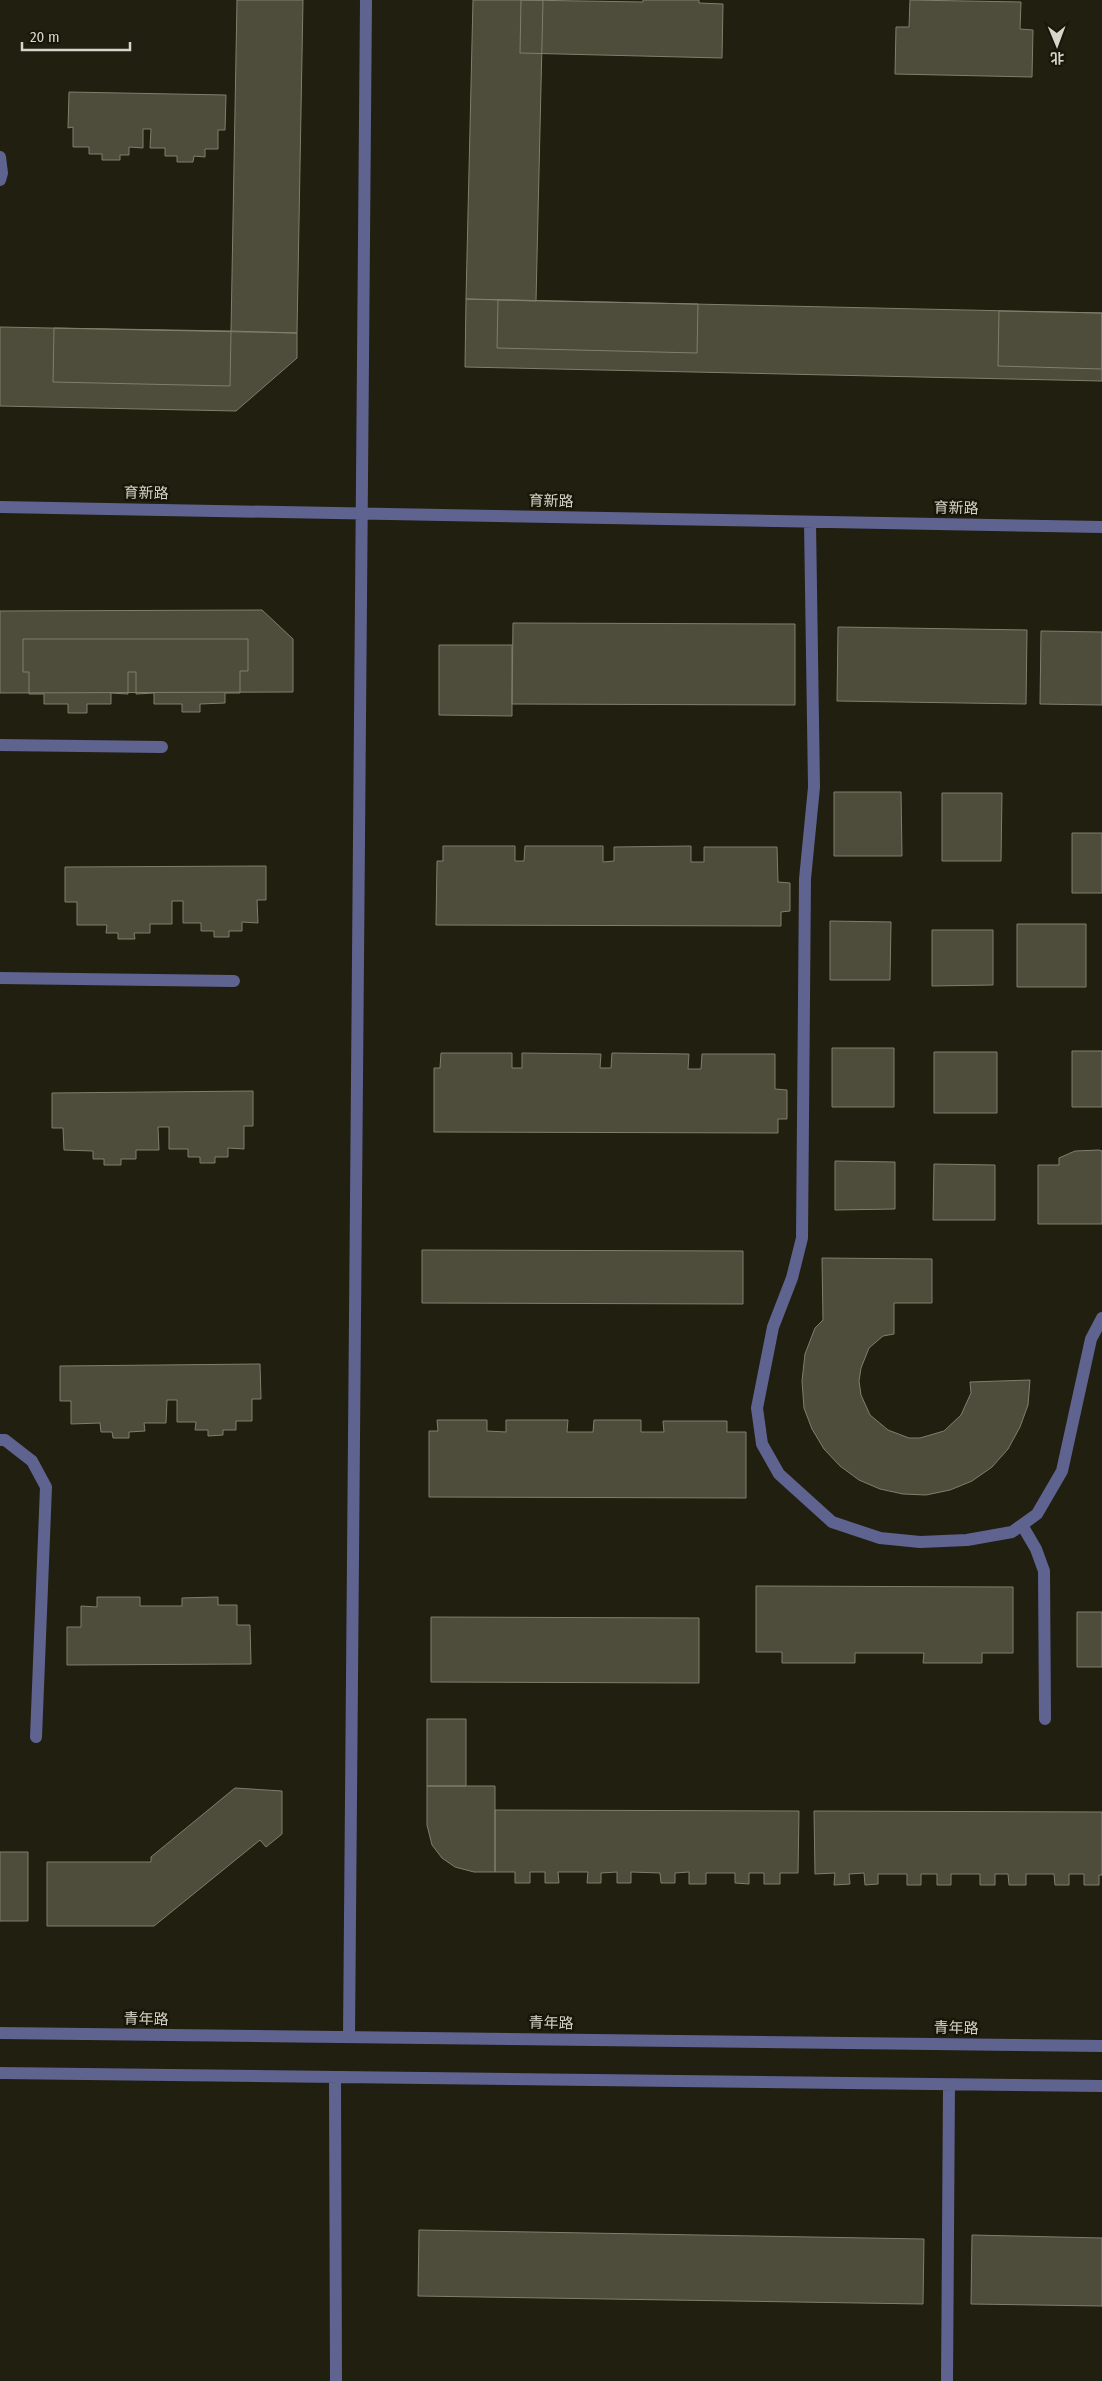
<svg xmlns="http://www.w3.org/2000/svg" width="1102" height="2381" viewBox="0 0 1102 2381" font-family="'Fira Sans Condensed','Noto Sans SC',sans-serif">
	<style>
		.building { fill: #4e4c3a; stroke: #807f6b }
		.lines { fill: none; stroke-linecap: round; stroke-linejoin: round }
		.minor { stroke: #5f6390; stroke-width: 12 }
		.labels { text-anchor: middle; stroke-width: 5; stroke-linejoin: round; paint-order: stroke }
		.street-label { font-size: 15px; fill: #d6d5cb; stroke: #181606 }
	</style>
	<rect width="100%" height="100%" fill="#211f0f"/>
	<path class="building" d="M237 0H303L297 333 231 331Z
		M473 0H543L536 301 466 299Z
		M521 0 643 2V0H699V3L723 4 722 58 520 53Z
		M910 0 1021 2 1020 29 1033 30 1032 77 895 74 896 27H909Z
		M69 92 226 95 225 130H218V149H205V157L194 156 193 162H177V156H165V148H150L151 129H143V148L129 147V155H120V160H102V154H89V147H73V127L68 128Z
		M466 299 1102 313V381L465 367Z
		M498 300 698 304 697 353 497 348Z
		M999 311 1102 313V369L998 366Z
		M0 327 297 333V358L236 411 0 406Z
		M54 328 231 331 230 386 53 382Z
		M262 610 293 639V692L0 693V611Z
		M513 623 795 624V705L512 704Z
		M838 627 1027 630 1026 704 837 701Z
		M1041 631 1102 632V705L1040 704Z
		M23 639H248V671H240V693H225V703L200 704V712H182V704H154V693L136 694V672H128V694L111 693V704H87V713H68V704H44V694H29V672H23Z
		M439 645H512V716L439 715Z
		M834 792H901L902 856H834Z
		M942 793H1002L1001 861H942Z
		M1072 833H1102V893H1072Z
		M443 846H515V861H524L525 846H603V862L614 861V847L691 846V862H704V847H777L778 882 790 883V911L781 912V926L436 925 437 861H443Z
		M266 866V900H257L258 923 242 922V931H229V937H214V931H201V923H183V901H172V924H150V933H134L135 939H118V933H106L107 925H77V902H65V867Z
		M830 921 891 922 890 980H830Z
		M1017 924H1086V987H1017Z
		M932 930H993V985L932 986Z
		M832 1048H894V1107H832Z
		M1072 1051H1102V1107H1072Z
		M934 1052H997V1113H934Z
		M441 1053H512V1068H522V1053L601 1054 600 1068H611L612 1053 689 1054 688 1069H701L702 1054H775V1089L787 1090V1119H778V1133L434 1132V1068H440Z
		M253 1091V1126H244V1149L228 1148V1157H215V1163H200V1157H188V1149H169V1127H158L159 1150H136V1159H121V1165H104V1159H93V1151L64 1150 63 1128H52V1093Z
		M1099 1150 1102 1151V1224H1038V1165H1059V1158L1075 1151Z
		M835 1161 895 1162V1209L835 1210Z
		M934 1164 995 1165V1220H933Z
		M422 1250 743 1251V1304L422 1303Z
		M822 1258 932 1259V1303H894V1334L883 1336 869 1348 861 1368 859 1381 861 1395 870 1415 888 1430 909 1438H920L944 1431 961 1415 971 1393 970 1382 1030 1380 1028 1405 1020 1427 1008 1449 992 1467 972 1481 950 1490 926 1495 903 1494 880 1489 859 1480 840 1466 824 1449 812 1429 804 1408 802 1381 805 1354 815 1328 823 1320Z
		M260 1364 261 1399H252V1421H236V1430H223V1435L208 1436V1430H195L196 1422H177V1400H167L166 1423H144L145 1431 129 1432V1438H113L112 1432H101L100 1423 71 1424V1401H60V1366Z
		M437 1420H487V1431L506 1432V1420H568L567 1432H593L594 1420H641V1432H664L663 1421H727V1432H746V1498L429 1497V1431H438Z
		M756 1586 1013 1587V1653H982V1663H923L924 1653H855V1663H782V1652H756Z
		M97 1597H140V1606H182V1598L218 1597V1605H237V1625H250L251 1664 67 1665V1627H81V1606L97 1607Z
		M1077 1612H1102V1667H1077Z
		M431 1617 699 1618V1683L431 1682Z
		M427 1719H466V1786H427Z
		M427 1786H495V1872H474L455 1867 442 1858 432 1845 427 1825Z
		M235 1788 282 1791V1834L266 1847 260 1840 154 1926H47V1862H151V1857Z
		M495 1810 799 1811 798 1873H780V1884H764V1873H749V1884L735 1883V1873H706V1884H689V1872L675 1873V1883H661L660 1873 631 1872V1883H617V1872L601 1873V1883H587L588 1872H558L559 1883H545V1872H530V1883H515V1872H495Z
		M814 1811 1102 1812V1875H1099V1885H1084V1874H1069V1885H1055L1054 1874H1026V1885H1009L1008 1874H995V1885H980V1874H951V1885H937V1874H921V1885H907V1874H878V1884L865 1885 864 1873 849 1874 850 1884 834 1885 835 1873 815 1874Z
		M0 1852H28V1921H0Z
		M419 2230 924 2239 923 2304 418 2296Z
		M972 2235 1102 2238V2306L971 2304Z"/>
	<g class="lines">
		<path class="minor" d="M0 157 2 173 0 180
			M0 507 1102 527
			M810 522 814 787 805 879 802 1238 792 1278 773 1327 757 1408 762 1444 779 1474 832 1522 880 1538 920 1542 967 1540 1012 1532 1037 1514 1062 1471 1091 1339 1102 1318
			M0 745 162 747
			M0 978 234 981
			M0 1440H5L32 1461 46 1487 36 1737
			M1022 1525 1036 1549 1044 1571 1045 1719
			M0 2033 1102 2046
			M349 2037 366 0
			M0 2073 1102 2086
			M335 2077 336 2381
			M947 2381 949 2085"/>
	</g>
	<g class="labels">
		<g class="street-label">
			<text transform="translate(146 493) rotate(1)" y="5">育新路</text>
			<text transform="translate(551 501) rotate(1)" y="5">育新路</text>
			<text transform="translate(956 508) rotate(1)" y="5">育新路</text>
			<text transform="translate(146 2019) rotate(1)" y="5">青年路</text>
			<text transform="translate(551 2023) rotate(1)" y="5">青年路</text>
			<text transform="translate(956 2028) rotate(1)" y="5">青年路</text>
		</g>
	</g>
	<g transform="translate(1057 45) rotate(179)" stroke="#181606" stroke-width="4" paint-order="stroke">
	<path d="M0-4L9 19L0 12L-9 19Z" fill="#d6d5cb"/>
	<text y="-8" font-size="14" font-weight="bold" text-anchor="middle" fill="#d6d5cb">北</text>
	</g>
	<path d="M22 42v8h108v-8" fill="none" stroke="#d6d5cb" stroke-width="2.5"/>
	<text x="30" y="42" font-size="15" fill="#d6d5cb" stroke="#181606" stroke-width="4" paint-order="stroke">20 m</text>
</svg>
